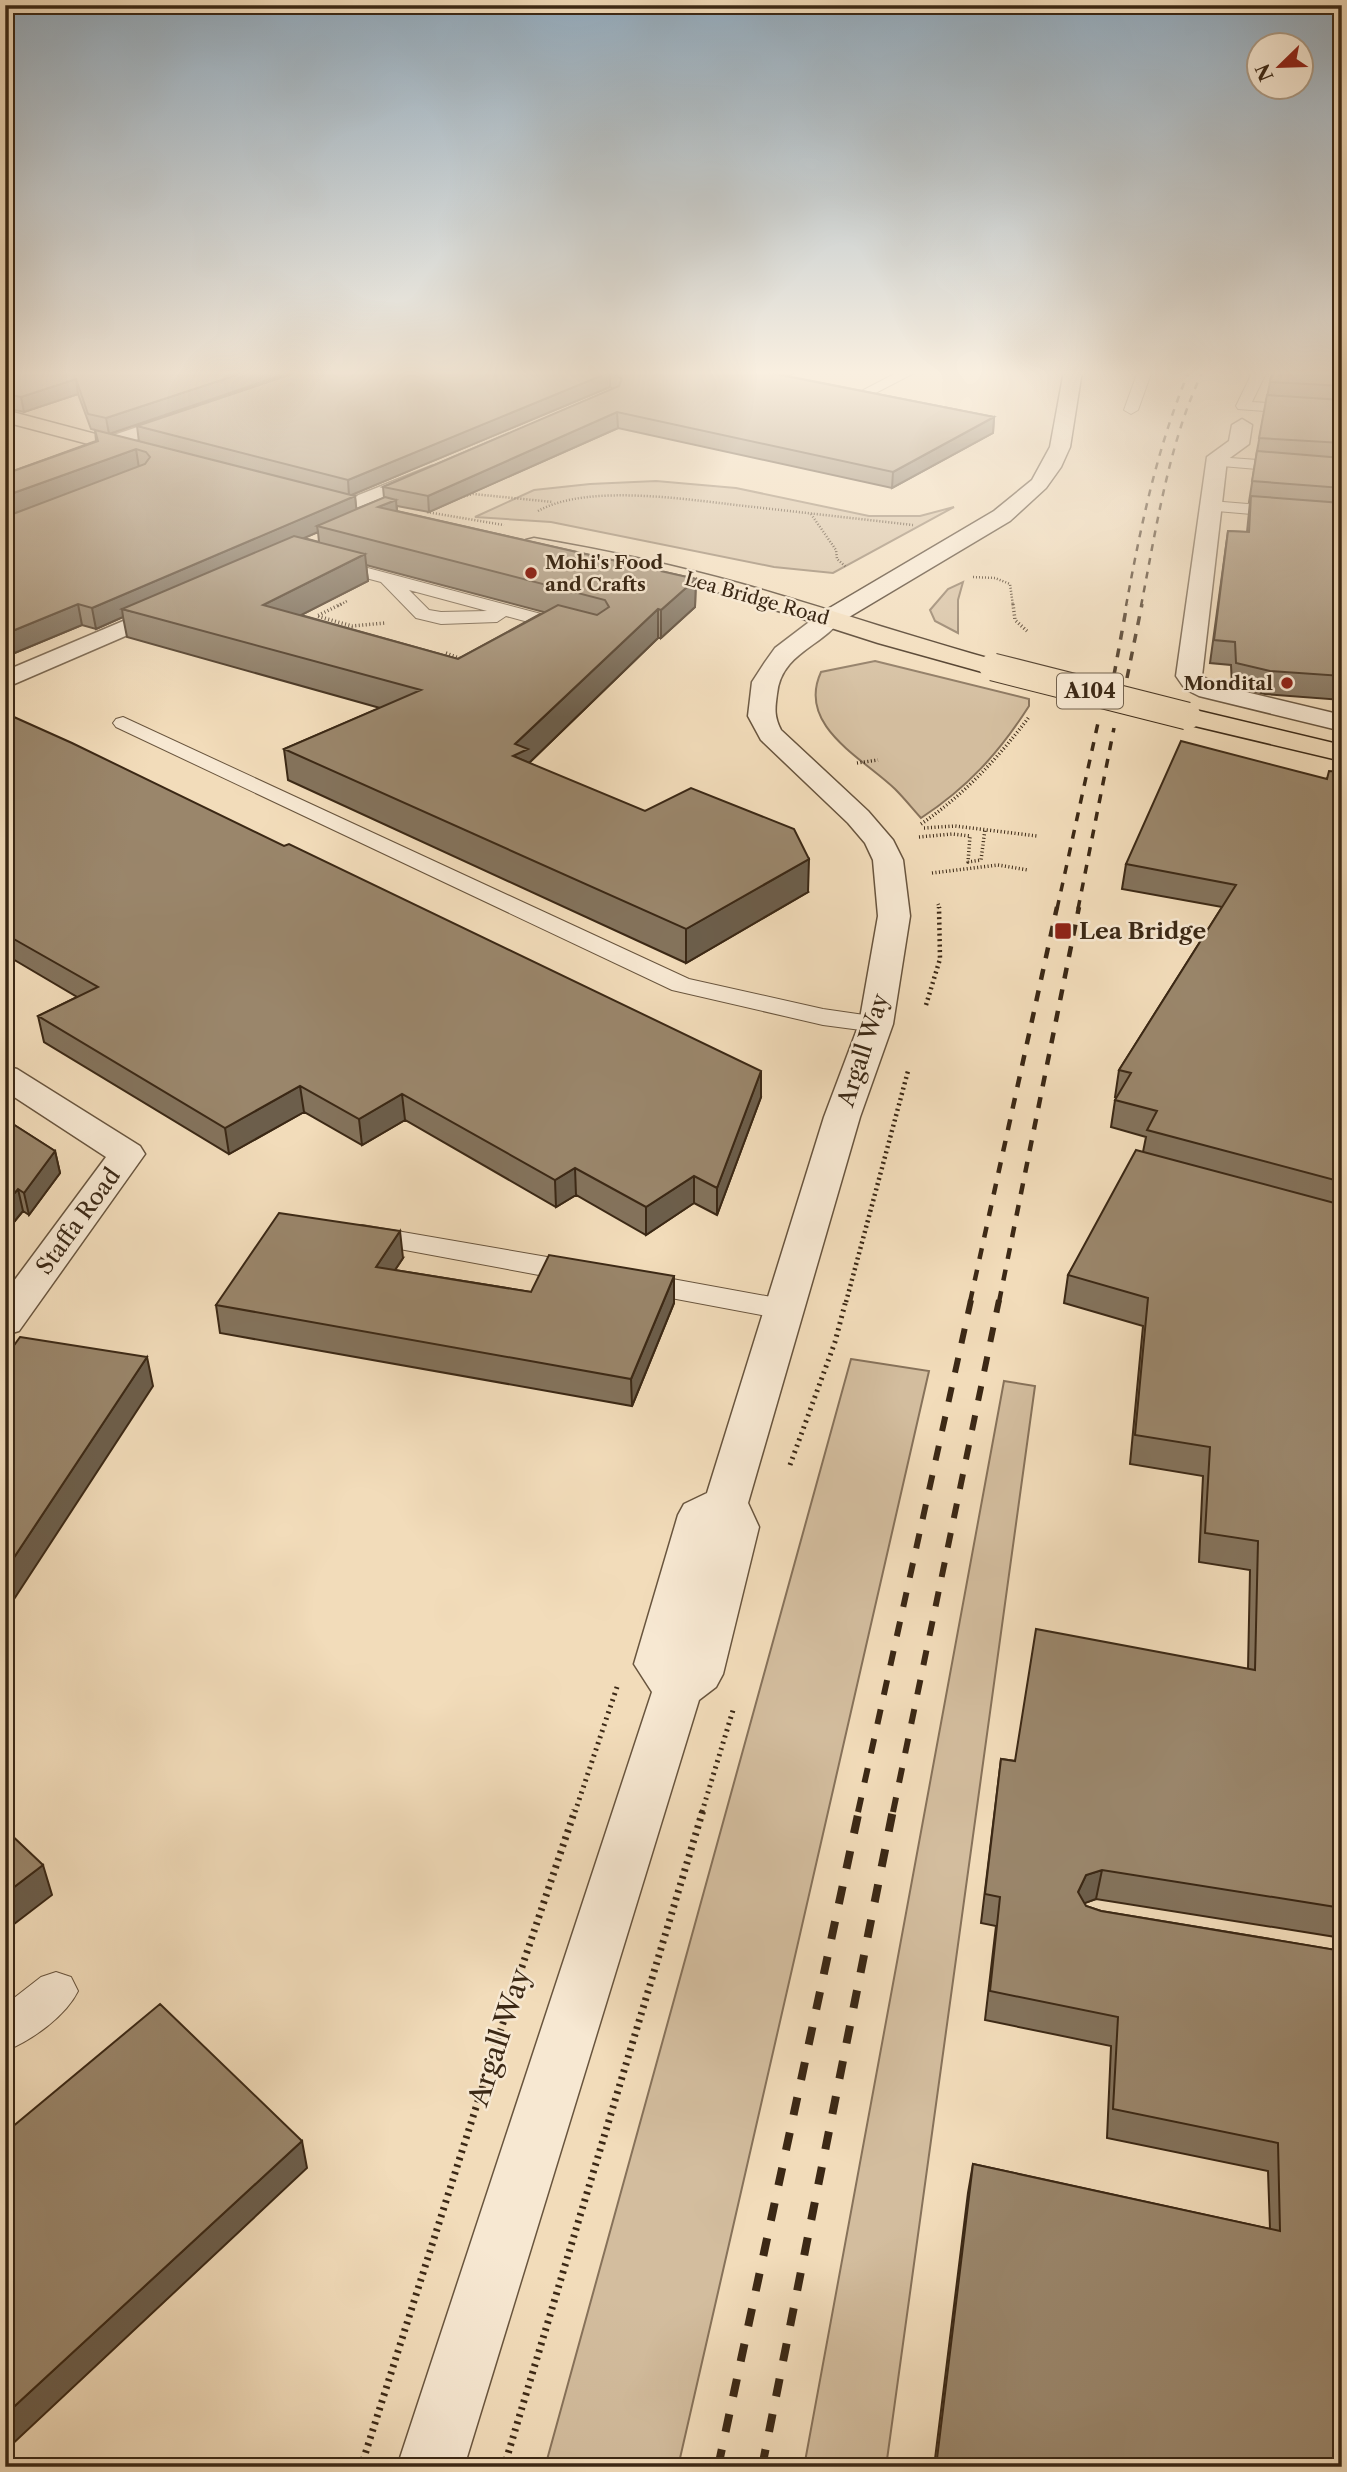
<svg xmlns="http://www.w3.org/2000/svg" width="1347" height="2472" viewBox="0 0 1347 2472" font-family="'Libre Caslon Text',serif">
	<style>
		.green { fill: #d3bd9e; stroke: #87725a; stroke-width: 2 }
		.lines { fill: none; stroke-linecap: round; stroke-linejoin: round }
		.lane-casing { stroke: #69553e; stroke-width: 2 }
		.street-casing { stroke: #69553e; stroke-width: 3 }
		.secondary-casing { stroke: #3b2815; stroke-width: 3 }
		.primary-casing { stroke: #3b2815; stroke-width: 3 }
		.path-far4 { stroke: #3b2815; stroke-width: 2.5; stroke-dasharray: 1 2; stroke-linecap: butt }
		.path-far3 { stroke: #3b2815; stroke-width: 3.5; stroke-dasharray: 1 2.5; stroke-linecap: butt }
		.path-far2 { stroke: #3b2815; stroke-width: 4.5; stroke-dasharray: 2 3.5; stroke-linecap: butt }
		.path-far1 { stroke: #3b2815; stroke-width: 5; stroke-dasharray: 2 4.5; stroke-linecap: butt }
		.path { stroke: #3b2815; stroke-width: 7; stroke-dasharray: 2.5 5; stroke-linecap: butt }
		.lane { fill: #f7e8d2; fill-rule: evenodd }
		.street { fill: #f7e8d2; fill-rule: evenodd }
		.secondary { fill: #f7e8d2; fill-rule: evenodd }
		.primary { fill: #f2dcba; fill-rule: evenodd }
		.rail-far4 { stroke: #3b2815; stroke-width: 2.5; stroke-dasharray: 7 7; stroke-linecap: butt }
		.rail-far3 { stroke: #3b2815; stroke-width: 3.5; stroke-dasharray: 9 9; stroke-linecap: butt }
		.rail-far2 { stroke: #3b2815; stroke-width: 4.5; stroke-dasharray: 11 11; stroke-linecap: butt }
		.rail-far1 { stroke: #3b2815; stroke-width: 6; stroke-dasharray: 15 15; stroke-linecap: butt }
		.rail { stroke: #3b2815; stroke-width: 8; stroke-dasharray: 18 18; stroke-linecap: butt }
		.primary-bridge-casing { stroke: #3b2815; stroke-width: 29; stroke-linecap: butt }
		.primary-bridge { stroke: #f2dcba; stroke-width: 27 }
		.wall { fill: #84735c; stroke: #3b2815; stroke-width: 2; fill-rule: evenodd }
		.shaded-wall { fill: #6c5e4b; stroke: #3b2815; stroke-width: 2 }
		.building { fill: #9a866b; stroke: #3b2815; stroke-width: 2 }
		.poi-dot { fill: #8f2418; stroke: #f7e8d2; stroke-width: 2.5 }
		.labels { text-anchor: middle; stroke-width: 5; stroke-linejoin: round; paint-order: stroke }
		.far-poi-label { font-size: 19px; font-weight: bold; fill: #3b2815; stroke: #f7e8d2; text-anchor: start }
		.far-street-label { font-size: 19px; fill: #3b2815; stroke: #f7e8d2 }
		.shield { fill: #f7e8d2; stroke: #73624e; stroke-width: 2 }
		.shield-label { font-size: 21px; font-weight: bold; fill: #3b2815 }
		.poi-label { font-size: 23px; font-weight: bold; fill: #3b2815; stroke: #f7e8d2; text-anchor: start }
		.street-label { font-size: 23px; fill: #3b2815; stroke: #f7e8d2 }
		.near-street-label { font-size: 28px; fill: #3b2815; stroke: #f7e8d2 }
	</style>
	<rect width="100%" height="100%" fill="#f2dcba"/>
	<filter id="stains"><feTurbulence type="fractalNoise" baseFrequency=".00286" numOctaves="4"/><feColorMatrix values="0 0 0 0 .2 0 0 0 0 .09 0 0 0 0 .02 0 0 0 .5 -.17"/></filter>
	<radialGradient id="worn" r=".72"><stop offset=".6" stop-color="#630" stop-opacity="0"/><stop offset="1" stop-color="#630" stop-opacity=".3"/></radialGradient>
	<path class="green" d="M656 481 736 488 869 516H920L954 507 833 573 774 567 551 522 475 517 534 490 590 484Z
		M963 582 958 600V633L935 621 930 610 948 589Z
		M875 661 1029 699V706C999 753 967 788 921 818 912 808 904 798 895 789 863 758 796 726 821 672Z
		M851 1359 929 1371 678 2467H545Z
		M1004 1381 1035 1386 886 2467H804Z"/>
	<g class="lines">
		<defs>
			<path id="lane" d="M900 371H918L864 399H854L852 396Z
				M1138 371H1152L1138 410 1131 414 1124 410Z
				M1253 371H1267L1252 402 1342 408V417L1238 409 1236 406Z
				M1216 457 1342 466V476L1210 465 1208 462 1210 459Z
				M1211 501 1342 512V522L1205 510 1203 506Z
				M330 558 579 624 581 628 572 634 506 616 497 622 441 624 416 618 381 582 324 567 321 563ZM409 590 487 611 441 612 429 610Z
				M123 717 689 979 823 1009 885 1018 889 1024 885 1030 876 1032 823 1025 672 990 116 727 113 723 116 719Z
				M362 1225 582 1263 593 1266 597 1273 593 1280 582 1283 351 1240 347 1234 351 1228Z
				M634 1272 782 1299 793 1302 798 1309 793 1316 782 1319 623 1289 619 1282 623 1275Z
				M56 1972 71 1977 78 1991C66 2016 31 2041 5 2051V2005L41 1977Z"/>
			<path id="street" d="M188 410 195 412 198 416 195 420 109 449 102 447 99 443 102 439Z
				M1242 419 1252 425 1249 444 1227 460 1202 676 1217 685 1342 715V731L1199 696 1185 689 1176 676 1207 457 1229 441 1232 425Z
				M432 466 439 468 442 472 439 476 362 510H346L343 505 346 500Z
				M173 600 181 602 185 607 181 612 5 688V671Z
				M830 611 839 613 842 618C822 647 781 653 777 694 775 709 774 716 781 730L868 811 893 840 903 860 910 916 893 1024 860 1117 748 1503 759 1527 723 1674 716 1687 699 1700 464 2467H397L652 1692 634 1664 678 1515 684 1504 707 1493 824 1117 859 1024 878 916 873 860 865 843 848 823 761 740 748 716 752 682 765 662 775 648 821 613Z
				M5 1066 17 1069 140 1146 145 1154 19 1331 5 1335V1293L106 1157 5 1091Z"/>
			<path id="secondary" d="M1064 371H1082L1070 447 1061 467 1046 488 1010 521 839 623 830 625 821 623 818 618 821 613 994 511 1032 480 1050 447Z"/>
			<path id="primary" d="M5 410 152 449 155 453 152 457 145 459 5 422Z
				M534 538C604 550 674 565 742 584 829 609 914 638 1002 662L1006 667 1002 672 993 675 878 643 725 594 603 564 526 550 523 545 526 540Z
				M1187 708 1342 745V761L1178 722 1174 716 1178 710Z"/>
		</defs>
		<use href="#lane" class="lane-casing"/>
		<use href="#street" class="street-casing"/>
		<use href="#secondary" class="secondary-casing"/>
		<use href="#primary" class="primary-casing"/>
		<path class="path-far4" d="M461 497 473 494 553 502
			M538 511C590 482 695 501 754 507 807 513 860 519 913 525
			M427 512 504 525
			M811 514 836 550 837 559 846 567
			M973 577 995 578 1010 584 1013 606
			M338 606 347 601"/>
		<path class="path-far3" d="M341 604 317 616 352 626 385 623
			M1013 604 1015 620 1027 631
			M446 653 464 660
			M857 763 878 760
			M921 824C964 795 998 758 1029 717
			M924 828 955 826 1037 836
			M919 837 952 834 970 836 968 862 981 860 985 829
			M932 873 998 865 1028 870
			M938 904 940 909"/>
		<path class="path-far2" d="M926 1005 940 959 939 907
			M846 1302 908 1071"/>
		<path class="path-far1" d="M790 1465 835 1342 846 1300
			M575 1812 617 1687
			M702 1812 734 1707"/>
		<path class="path" d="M361 2467 502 2026 575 1810
			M504 2467 703 1810"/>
		<use href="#lane" class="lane"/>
		<use href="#street" class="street"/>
		<use href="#secondary" class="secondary"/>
		<use href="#primary" class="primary"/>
		<path class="rail-far4" d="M1126 606C1141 525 1157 447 1189 371
			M1141 606C1156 530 1169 440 1203 371"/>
		<path class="rail-far3" d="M1114 675 1127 604
			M1127 678 1142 604
			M1057 909 1098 723
			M1078 909 1114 728"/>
		<path class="rail-far2" d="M970 1302 1057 907
			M999 1302 1079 907"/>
		<path class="rail-far1" d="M858 1812 971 1300
			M893 1812 999 1300"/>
		<path class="rail" d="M718 2467 859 1810
			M762 2467 893 1810"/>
		<defs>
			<path id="primary-bridge" d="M993 667 1187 716"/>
		</defs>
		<use href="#primary-bridge" class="primary-bridge-casing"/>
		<use href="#primary-bridge" class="primary-bridge"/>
	</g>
	<path class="wall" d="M12 371H294L109 434 139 442 137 426 301 371H799L787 376 994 417 993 433 892 488 618 428 429 512 397 506V511L696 579 695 607 661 638H658L529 763 808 892 686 963 288 780 284 749 380 708 127 637 123 617 96 629 82 625 5 657V474L96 441 95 430 91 429 78 394 24 412 5 408V373ZM610 387 613 389 383 487 384 498 356 509 355 496 351 495ZM318 532 319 542 304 538ZM366 565 544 612 458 659 301 615 368 581Z
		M1272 371H1342V700L1265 694 1232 686 1231 665 1210 663 1228 531 1247 532 1250 502H1249L1257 451Z
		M5 713 761 1097 717 1215 694 1203 646 1235 576 1195 556 1207 405 1120 362 1145 304 1112 229 1154 44 1042 38 1016 77 997 6 955Z
		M1342 772V1938L1096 1899 1084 1903 1086 1906 1101 1911 1342 1951V2467H934L968 2193 973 2164 1270 2229 1268 2171 1107 2138 1111 2046 985 2020 996 1926 981 1923 1001 1759 1015 1761 1248 1669 1250 1570 1199 1562 1203 1476 1130 1464 1143 1326 1064 1303 1068 1275 1143 1152 1146 1137 1111 1127 1115 1100 1117 1097H1115L1119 1070 1222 907 1122 889 1126 864Z
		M5 1119 55 1151 60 1173 29 1215 23 1211 5 1233Z
		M403 1258 395 1270 531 1292 674 1276V1303L632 1406 220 1333 216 1305Z"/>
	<path class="shaded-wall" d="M249 371H294L109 434 106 418Z
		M767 371H799L764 387 765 372Z
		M610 372V387L349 496 348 480Z
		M76 379 78 394 24 412 21 397Z
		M617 412 618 428 429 512 428 496Z
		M994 417 993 433 892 488 893 472Z
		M136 449 139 468 5 517V496Z
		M355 496 357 515 317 526 318 532 134 612 122 609 123 617 96 629 92 608Z
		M396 500 398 526 378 507Z
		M365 554 368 581 266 633 263 605Z
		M696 579 695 607 661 638V610Z
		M78 604 82 625 5 657V634Z
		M658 609V638L529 763 513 756 515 744Z
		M809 859 808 892 686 963V929Z
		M761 1071V1097L717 1215V1188Z
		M300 1086 304 1112 229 1154 225 1128Z
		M402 1094 405 1120 362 1145 359 1119Z
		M55 1151 60 1173 29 1215 24 1193Z
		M575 1168 576 1195 556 1207 555 1180Z
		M694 1176V1203L646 1235V1207Z
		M18 1189 23 1211 5 1233V1204Z
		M400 1231 403 1258 379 1294 376 1267Z
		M674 1276V1303L632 1406 631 1379Z
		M147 1357 153 1386 5 1613V1571Z
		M43 1865 52 1895 5 1931V1894Z
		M1102 1870 1096 1899 1080 1905 1078 1892 1086 1875Z
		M302 2141 307 2168 5 2451V2415Z"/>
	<path class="building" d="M12 371H249L106 418 88 414 76 379 21 397 5 394V373Z
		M301 371H767L765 372 994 417 893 472 617 412 428 496 383 487 619 386 622 379 610 372 348 480 137 426Z
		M1272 371H1342V386L1270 382Z
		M1267 395 1342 400V443L1259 438Z
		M95 430 355 496 92 608 78 604 5 634V517L145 464 150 457 146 452 136 449 5 496V474L98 441Z
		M1257 451 1342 458V488L1252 481Z
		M1251 496 1342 503V676L1270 671 1236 663 1235 642 1214 640 1228 531 1249 532Z
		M385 497 396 500 378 507 696 579 661 610 658 609 515 744 528 749 513 756 645 811 691 788 794 829 809 859 686 929 284 749 421 690 122 609 294 536 365 554 263 605 458 659 558 605 597 615 609 607 605 600 317 526Z
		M5 713 72 743 284 846 289 844 761 1071 717 1188 694 1176 646 1207 575 1168 555 1180 402 1094 359 1119 300 1086 225 1128 38 1016 98 987 5 934Z
		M1181 741 1327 779 1329 771 1342 772V1182L1147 1130 1157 1111 1115 1100 1131 1073 1119 1070 1236 885 1126 864Z
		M5 1119 55 1151 24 1193 18 1189 5 1204Z
		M1136 1150 1342 1205V1908L1102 1870 1086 1875 1078 1892 1086 1906 1101 1911 1342 1951V2467H936L973 2164 1280 2231 1278 2143 1113 2109 1118 2017 990 1991 1000 1897 985 1894 1001 1759 1015 1761 1036 1629 1255 1670 1258 1541 1205 1533 1210 1447 1135 1435 1148 1298 1068 1275Z
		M279 1213 400 1231 376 1267 531 1292 549 1255 674 1276 631 1379 216 1305Z
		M20 1337 147 1357 5 1571V1358Z
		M5 1829 43 1865 5 1894Z
		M160 2004 302 2141 5 2415V2133Z"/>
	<linearGradient id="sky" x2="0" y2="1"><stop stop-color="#93acbf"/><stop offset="0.52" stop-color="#f9efe0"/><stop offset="1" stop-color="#f9efe0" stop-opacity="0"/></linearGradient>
	<rect width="1347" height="717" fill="url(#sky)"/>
	<g class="poi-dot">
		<circle cx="531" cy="573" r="7"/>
		<circle cx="1287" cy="683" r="7"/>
		<rect x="1054" y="922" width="18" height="18" rx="3.5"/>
	</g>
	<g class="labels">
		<g class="far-poi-label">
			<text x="545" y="569">Mohi's Food<tspan x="545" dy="22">and Crafts</tspan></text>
			<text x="1273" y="690" text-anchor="end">Mondital</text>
		</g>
		<g class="far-street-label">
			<text transform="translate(757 598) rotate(16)" y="7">Lea Bridge Road</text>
		</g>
		<rect class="shield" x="1057" y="673.5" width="66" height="35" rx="5"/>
		<g class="shield-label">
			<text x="1090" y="698">A104</text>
		</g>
		<g class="poi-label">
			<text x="1079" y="939">Lea Bridge</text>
		</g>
		<g class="street-label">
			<text transform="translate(863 1050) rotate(-72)" y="8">Argall Way</text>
			<text transform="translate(78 1221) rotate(-54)" y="8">Staffa Road</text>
		</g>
		<g class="near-street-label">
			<text transform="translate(499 2037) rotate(-72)" y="10">Argall Way</text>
		</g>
	</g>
	<rect width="1347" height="2472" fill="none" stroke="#f2dcba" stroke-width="28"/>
	<rect x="7" y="7" width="1333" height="2458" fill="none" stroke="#3b2815" stroke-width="3.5"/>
	<rect x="14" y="14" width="1319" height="2444" fill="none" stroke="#3b2815" stroke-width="2"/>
	<g transform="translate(1280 66) rotate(247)"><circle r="33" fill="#f7e8d2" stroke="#ac9b86" stroke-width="2"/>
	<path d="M0-5L12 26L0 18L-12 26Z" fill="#8f2418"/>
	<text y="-10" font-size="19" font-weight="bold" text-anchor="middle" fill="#3b2815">N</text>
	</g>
	<rect width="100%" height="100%" filter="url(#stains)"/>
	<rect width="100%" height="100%" fill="url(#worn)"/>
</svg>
